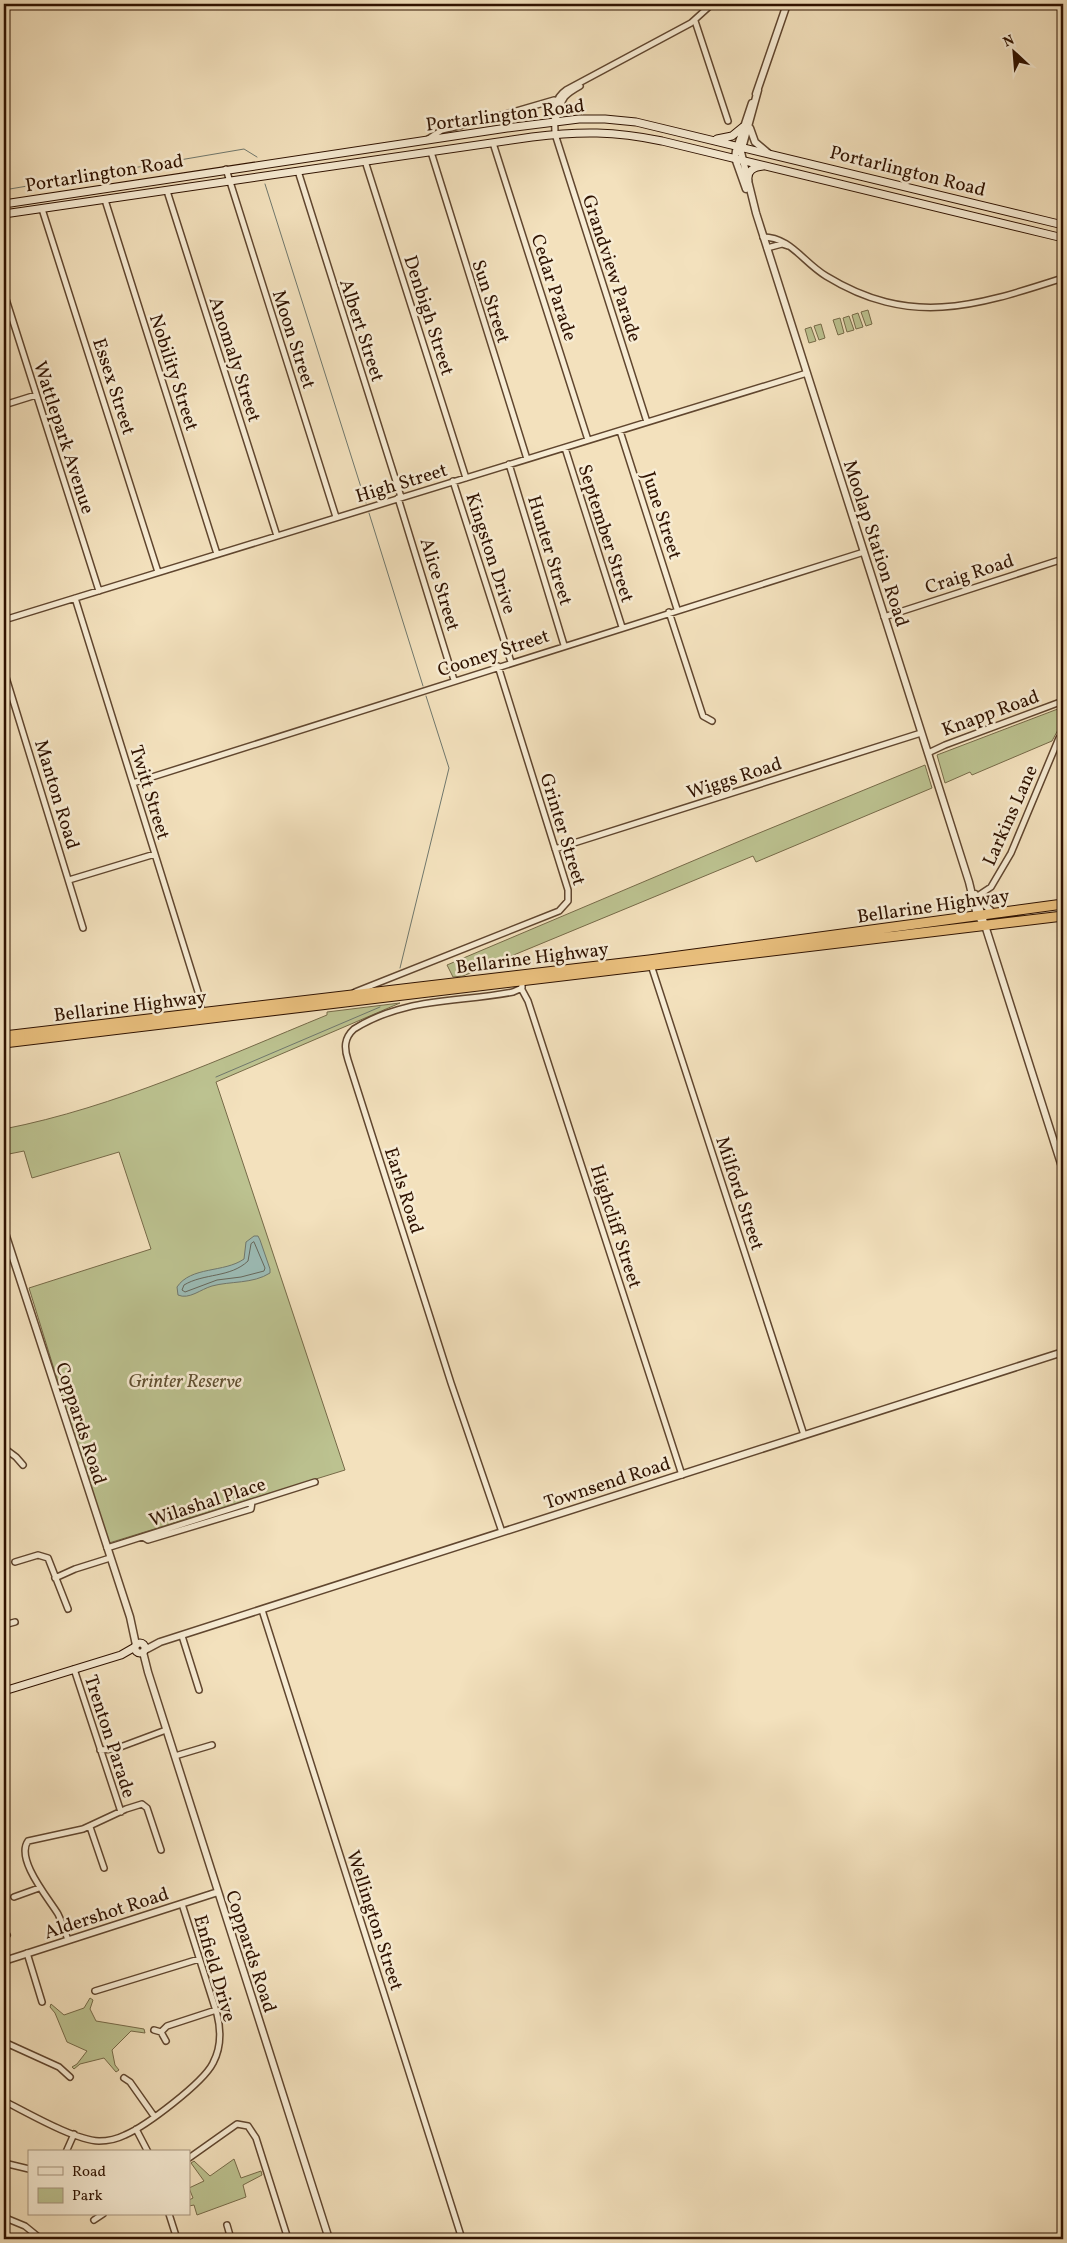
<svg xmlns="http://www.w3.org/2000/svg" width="1067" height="2243" viewBox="0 0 1067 2243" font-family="Vollkorn,serif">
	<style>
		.green { fill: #bcc290; stroke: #766a48 }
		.water { fill: #9cbcb6; stroke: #70786d }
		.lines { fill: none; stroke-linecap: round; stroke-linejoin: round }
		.shore { stroke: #66675b; stroke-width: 1 }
		.stream { stroke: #70786d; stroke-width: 1 }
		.minor-casing { stroke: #60462f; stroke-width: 8 }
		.tertiary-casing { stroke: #60462f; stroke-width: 9 }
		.secondary-casing { stroke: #2f1200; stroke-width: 9 }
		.trunk-casing { stroke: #2f1200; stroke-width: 11 }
		.minor { stroke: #f7ecd4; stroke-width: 5 }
		.tertiary { stroke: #f7ecd4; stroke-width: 6 }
		.secondary { stroke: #f7ecd4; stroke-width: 7 }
		.trunk { stroke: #eac07e; stroke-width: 9 }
		.labels { text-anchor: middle; stroke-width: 5; stroke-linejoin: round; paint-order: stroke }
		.street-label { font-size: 19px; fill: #2f1200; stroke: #f7ecd4 }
		.park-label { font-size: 19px; font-style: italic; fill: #605032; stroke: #f7ecd4 }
	</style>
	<rect width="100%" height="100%" fill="#f3e1bd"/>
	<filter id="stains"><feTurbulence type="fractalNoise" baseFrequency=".004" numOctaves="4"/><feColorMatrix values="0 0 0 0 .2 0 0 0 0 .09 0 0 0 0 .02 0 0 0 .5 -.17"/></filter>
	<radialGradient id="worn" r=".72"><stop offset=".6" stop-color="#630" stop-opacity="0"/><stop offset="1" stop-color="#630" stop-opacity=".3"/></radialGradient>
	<path class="green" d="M868 310 872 324 866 326 861 312Z
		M858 313 863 327 856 329 852 315Z
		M849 316 854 330 847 332 843 318Z
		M840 318 844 333 838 335 833 320Z
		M821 324 825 338 819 340 814 326Z
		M811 327 816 341 809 343 805 329Z
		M1063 707V726L1059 728 1052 741 972 775 970 772 945 783 937 755Z
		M925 765 932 788 756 862 753 856 463 976 453 977 447 965 747 838Z
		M400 1003 216 1082 345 1470 109 1543 61 1395 62 1384 58 1382 29 1288 151 1249 119 1152 32 1178 24 1151 4 1155V1129C116 1107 222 1058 327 1015V1012Z
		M90 1998 93 2000 90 2009 96 2021 144 2029 145 2033 131 2031 112 2050 115 2065 119 2070 116 2072 104 2058 80 2064 74 2069 72 2067 77 2064 87 2051 67 2042 55 2013 50 2007 51 2004 64 2015 84 2008Z
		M234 2159 241 2178 261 2171 262 2175 243 2185 246 2197 197 2215 194 2205 189 2206V2200L193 2198 189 2188 204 2181 191 2163 194 2161 210 2176Z"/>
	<path class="water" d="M254 1236H258L260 1240 270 1269V1273C253 1284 230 1281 212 1286 201 1289 189 1300 178 1295L177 1287C191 1266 224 1273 244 1259L246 1242Z"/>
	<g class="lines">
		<path class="shore" d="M254 1242 265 1268 264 1271 241 1277 217 1280 185 1292 182 1290 184 1285C204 1273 230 1278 248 1261L251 1244Z"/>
		<path class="stream" d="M265 184 366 503
			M4 190 244 149 257 157
			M369 513 423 686
			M400 968 449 768 426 696
			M216 1077 380 1007"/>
		<defs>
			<path id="minor" d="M695 21 728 121
				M555 121C566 101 555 100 580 86
				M428 139 442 130 492 118 554 100 561 101
				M493 143 588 440
				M431 152 527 459
				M365 161 466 478
				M226 169 336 517
				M298 171 401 497
				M167 191 277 536
				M105 200 217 554
				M42 209 158 572
				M763 237C790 237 803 262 826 276 911 328 976 306 1063 278
				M767 248 782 244 788 246
				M4 293 99 591
				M4 405 36 395
				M647 422 555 134C555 118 551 100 566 90L691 23 712 4
				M620 431 677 609
				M565 448 622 627
				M509 464 564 645
				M453 481 511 662
				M398 498 454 680
				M75 598 199 995 202 1013
				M669 612 701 710 703 716 712 721
				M884 617 1063 559
				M4 620 807 373
				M4 671 83 928
				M928 753 945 745 1063 701
				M133 783 864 552
				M555 849 921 733
				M69 880 155 854
				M976 897 991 887 1011 853 1059 738
				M651 965 804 1435
				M521 988 528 1001 682 1475
				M355 992 559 911 568 901V890L498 666
				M4 1448 16 1457 23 1465
				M4 1510 6 1509
				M502 1532 451 1383 348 1060C344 1048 344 1038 354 1029 405 997 457 1003 513 992L522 988V979
				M143 1537 148 1540 251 1509 252 1502
				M107 1548 315 1482
				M15 1562 38 1555 48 1558 68 1609
				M55 1578 75 1569 110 1558
				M262 1610 462 2239
				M4 1625 15 1622
				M182 1636 199 1690
				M74 1669 121 1812
				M100 1750 115 1749 166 1730
				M175 1756 212 1745
				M90 1827 104 1868
				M14 1897 39 1888
				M4 1937 7 1935
				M68 1940C65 1931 62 1922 58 1914 49 1899 15 1859 28 1841L83 1829 126 1809 142 1804 147 1808 161 1850
				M27 1953 42 2002
				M95 1991 199 1959
				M154 2030 161 2032 166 2041
				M161 2032 167 2026 216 2010
				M4 2042 59 2067 70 2077
				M124 2078 130 2082 154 2116
				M4 2101C28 2113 74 2140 99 2141 108 2141 117 2139 125 2135 146 2126 203 2083 213 2063 221 2048 221 2030 217 2014L182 1904
				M136 2129 148 2152
				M66 2152 74 2134
				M189 2158 237 2124 248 2126 256 2138 288 2239
				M4 2163 29 2169
				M169 2214 177 2239
				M8 2219 25 2226 41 2239
				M94 2220 103 2214
				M227 2225 231 2239"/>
			<path id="tertiary" d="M758 90 741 152 756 213 969 882 976 911 984 926
				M756 94 787 4
				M750 128 755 142 768 153
				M746 189 735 158 736 151 752 103
				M975 894 1063 1170
				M979 899 994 914
				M4 1230 130 1617 136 1645
				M145 1650 160 1642 1063 1352
				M143 1652 148 1672 329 2239
				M4 1961 218 1892"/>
			<path id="secondary" d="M717 139 732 136 743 127
				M748 180C747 170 754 167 763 166
				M4 204 507 128 579 119H605L636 122 1063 225
				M4 214 532 137C580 131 614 131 662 141L1063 238
				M135 1648a5 5 0 1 1 10 0a5 5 0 1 1-10 0Z
				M4 1691 121 1655 135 1647"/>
			<path id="trunk" d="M4 1036 649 960 1063 904
				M4 1043 1063 916"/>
		</defs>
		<use href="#minor" class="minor-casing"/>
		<use href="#tertiary" class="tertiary-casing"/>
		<use href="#secondary" class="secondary-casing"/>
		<use href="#trunk" class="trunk-casing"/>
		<use href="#minor" class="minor"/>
		<use href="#tertiary" class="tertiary"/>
		<use href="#secondary" class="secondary"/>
		<use href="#trunk" class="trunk"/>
	</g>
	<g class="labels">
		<g class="street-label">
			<text transform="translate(505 114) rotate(-7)" y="7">Portarlington Road</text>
			<text transform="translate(908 170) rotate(14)" y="7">Portarlington Road</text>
			<text transform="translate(104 172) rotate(-9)" y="7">Portarlington Road</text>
			<text transform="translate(613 268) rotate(72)" y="7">Grandview Parade</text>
			<text transform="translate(555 287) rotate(72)" y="7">Cedar Parade</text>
			<text transform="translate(492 301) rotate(72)" y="7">Sun Street</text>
			<text transform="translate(430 315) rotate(72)" y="7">Denbigh Street</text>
			<text transform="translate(363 330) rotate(72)" y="7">Albert Street</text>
			<text transform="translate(295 339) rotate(72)" y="7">Moon Street</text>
			<text transform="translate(236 359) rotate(72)" y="7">Anomaly Street</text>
			<text transform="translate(175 372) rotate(72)" y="7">Nobility Street</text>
			<text transform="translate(115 386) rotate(72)" y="7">Essex Street</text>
			<text transform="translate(65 437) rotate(72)" y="7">Wattlepark Avenue</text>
			<text transform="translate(401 482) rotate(-17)" y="7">High Street</text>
			<text transform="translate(663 515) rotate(72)" y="7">June Street</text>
			<text transform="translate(607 533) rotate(72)" y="7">September Street</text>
			<text transform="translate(877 543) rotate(72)" y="7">Moolap Station Road</text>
			<text transform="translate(551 550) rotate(73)" y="7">Hunter Street</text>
			<text transform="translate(492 553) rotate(72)" y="7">Kingston Drive</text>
			<text transform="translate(969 573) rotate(-18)" y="7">Craig Road</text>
			<text transform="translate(441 584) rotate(73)" y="7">Alice Street</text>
			<text transform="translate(493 652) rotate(-18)" y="7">Cooney Street</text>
			<text transform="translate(990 712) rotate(-20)" y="7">Knapp Road</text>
			<text transform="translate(734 777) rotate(-18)" y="7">Wiggs Road</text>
			<text transform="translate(151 792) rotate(73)" y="7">Twitt Street</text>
			<text transform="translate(58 794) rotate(73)" y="7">Manton Road</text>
			<text transform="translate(1009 815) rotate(-66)" y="7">Larkins Lane</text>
			<text transform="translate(564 829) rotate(73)" y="7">Grinter Street</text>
			<text transform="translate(933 905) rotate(-8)" y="7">Bellarine Highway</text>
			<text transform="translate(532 957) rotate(-7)" y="7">Bellarine Highway</text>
			<text transform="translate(130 1005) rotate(-7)" y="7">Bellarine Highway</text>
			<text transform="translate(405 1190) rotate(72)" y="7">Earls Road</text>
			<text transform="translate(741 1193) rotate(72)" y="7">Milford Street</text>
			<text transform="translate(617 1226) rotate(72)" y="7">Highcliff Street</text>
			<text transform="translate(82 1423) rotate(72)" y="7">Coppards Road</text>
			<text transform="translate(607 1482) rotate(-18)" y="7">Townsend Road</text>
			<text transform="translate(207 1501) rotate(-18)" y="7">Wilashal Place</text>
			<text transform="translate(111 1736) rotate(72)" y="7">Trenton Parade</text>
			<text transform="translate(106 1912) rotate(-18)" y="7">Aldershot Road</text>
			<text transform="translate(376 1920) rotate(72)" y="7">Wellington Street</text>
			<text transform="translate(252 1951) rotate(72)" y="7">Coppards Road</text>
			<text transform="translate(216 1968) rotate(74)" y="7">Enfield Drive</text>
		</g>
		<g class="park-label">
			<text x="185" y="1387">Grinter Reserve</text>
		</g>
	</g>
	<rect width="1067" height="2243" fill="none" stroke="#f3e1bd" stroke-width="20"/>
	<rect x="5" y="5" width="1057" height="2233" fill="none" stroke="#2f1200" stroke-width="2.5"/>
	<rect x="10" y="10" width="1047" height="2223" fill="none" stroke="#2f1200"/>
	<rect x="28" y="2150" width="162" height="65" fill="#f7ecd4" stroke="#a7957f"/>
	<rect x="38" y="2167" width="25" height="8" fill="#f7ecd4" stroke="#a7957f"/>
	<text x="72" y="2176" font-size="15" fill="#2f1200">Road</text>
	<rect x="38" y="2188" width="25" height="15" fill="#bcc290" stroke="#a7957f"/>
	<text x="72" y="2200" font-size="15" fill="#2f1200">Park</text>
	<g transform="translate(1014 52) rotate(334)" stroke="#f7ecd4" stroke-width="4" paint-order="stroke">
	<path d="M0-4L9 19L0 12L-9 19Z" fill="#2f1200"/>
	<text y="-8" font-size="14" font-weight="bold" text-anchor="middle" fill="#2f1200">N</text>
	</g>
	<rect width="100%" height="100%" filter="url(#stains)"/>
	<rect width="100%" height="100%" fill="url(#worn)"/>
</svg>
